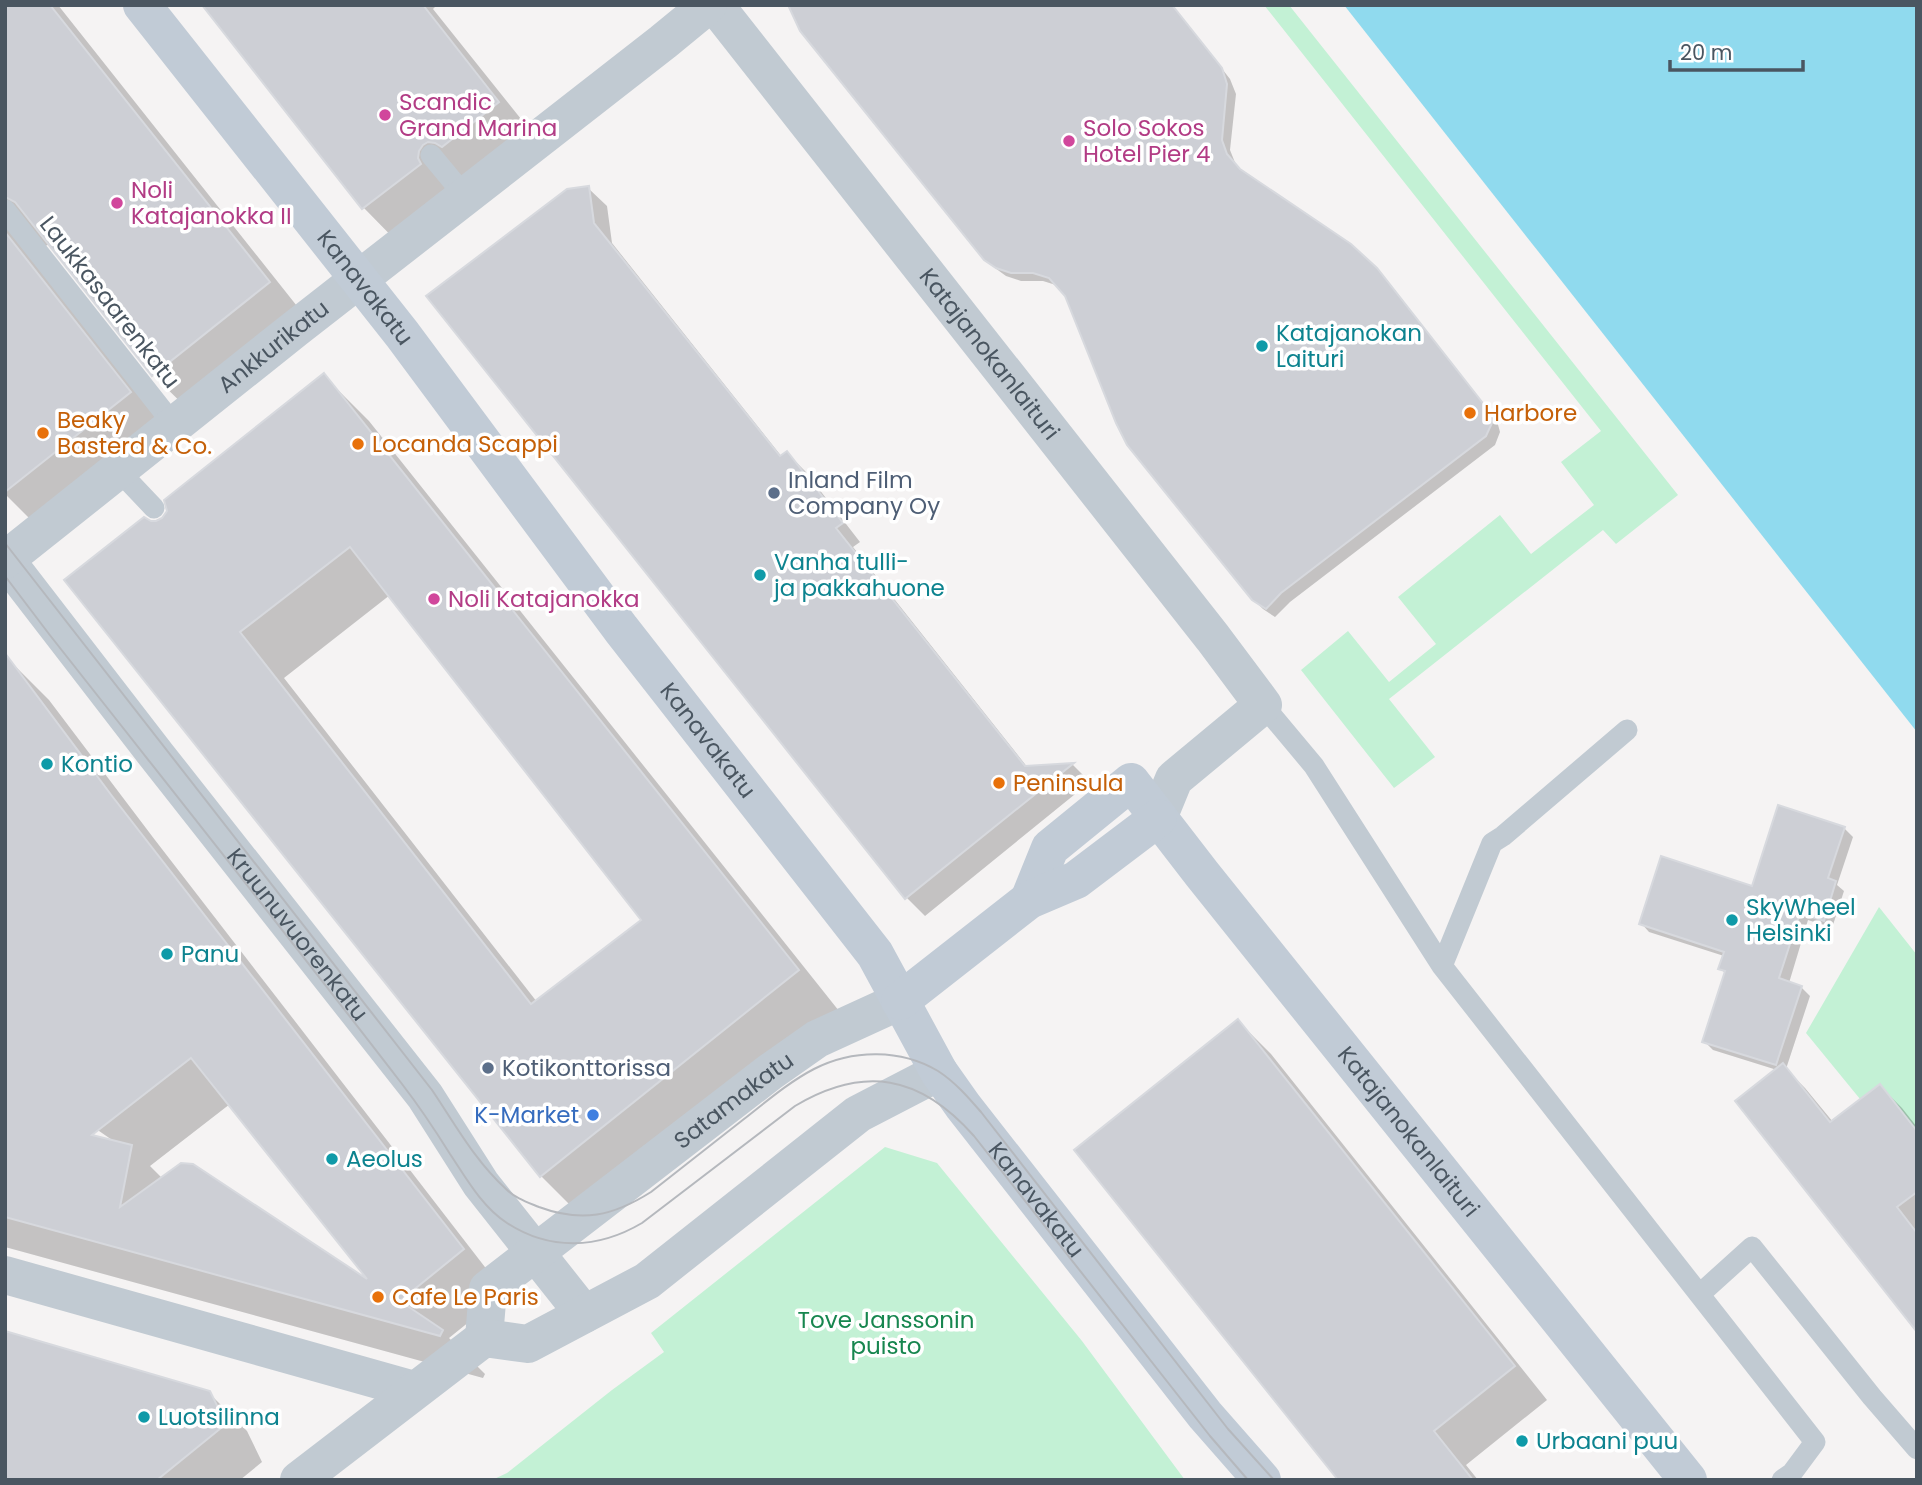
<svg xmlns="http://www.w3.org/2000/svg" width="1922" height="1485" viewBox="0 0 1922 1485" font-family="Poppins,sans-serif">
	<style>
		.green { fill: #c3f1d5 }
		.water { fill: #90daee }
		.shadow { fill: #0003; fill-rule: evenodd }
		.building { fill: #cdcfd5; stroke: #d7d9de; stroke-width: 2; fill-rule: evenodd }
		.lines { fill: none; stroke-linecap: round; stroke-linejoin: round }
		.service { stroke: #c1cad2; stroke-width: 21 }
		.minor { stroke: #c1cad2; stroke-width: 38 }
		.secondary { stroke: #c1cbd6; stroke-width: 38 }
		.tram { stroke: #b5b8bd; stroke-width: 2 }
		.hotel-dot { fill: #d1479c; stroke: #fff; stroke-width: 2.5 }
		.culture-dot { fill: #0f9aa8; stroke: #fff; stroke-width: 2.5 }
		.food-dot { fill: #e8710a; stroke: #fff; stroke-width: 2.5 }
		.service-dot { fill: #5c6f8a; stroke: #fff; stroke-width: 2.5 }
		.shop-dot { fill: #3f7fe0; stroke: #fff; stroke-width: 2.5 }
		.labels { text-anchor: middle; stroke-width: 7; stroke-linejoin: round; paint-order: stroke }
		.hotel-label { font-size: 23px; fill: #b23c85; stroke: #fff; text-anchor: start }
		.street-label { font-size: 23px; fill: #4a5661; stroke: #fff }
		.culture-label { font-size: 23px; fill: #0d838f; stroke: #fff; text-anchor: start }
		.food-label { font-size: 23px; fill: #c56008; stroke: #fff; text-anchor: start }
		.service-label { font-size: 23px; fill: #4e5e75; stroke: #fff; text-anchor: start }
		.shop-label { font-size: 23px; fill: #366cbe; stroke: #fff; text-anchor: end }
		.park-label { font-size: 23px; fill: #17864f; stroke: #fff }
	</style>
	<rect width="100%" height="100%" fill="#f5f3f3"/>
	<path class="green" d="M1264 5H1289L1678 495 1616 544 1603 530 1389 699 1435 757 1394 788 1301 670 1348 631 1389 682 1436 644 1398 597 1500 515 1531 554 1594 505 1561 462 1601 431Z
		M1879 907 1917 955V1131L1880 1084 1860 1099 1806 1033Z
		M885 1147 937 1163 1082 1341 1185 1480H492L507 1473 612 1390 664 1352 651 1333Z"/>
	<path class="water" d="M1344 5H1917V732Z"/>
	<path class="shadow" d="M5 5H58L316 330 200 421 153 375 50 244 43 247 177 439 51 540 5 494Z
		M204 5H437L433 9 545 149 410 255 364 208Z
		M1172 5 1230 79 1236 94 1230 150 1236 165 1242 172 1376 269 1386 279 1497 421 1500 432 1495 445 1290 602 1275 617 1263 609 1253 599 1066 295 1059 286 1043 281H1021L1006 276 995 268 985 259Z
		M588 188 607 206 612 243 782 457 787 453 805 471 860 542 853 547 1028 768 1073 765 1090 782 925 916 907 898 428 297Z
		M324 376 369 421 843 1016 586 1221 541 1176 150 522 164 519ZM390 595 643 920 537 1002 284 678Z
		M5 656 49 700 155 840 505 1293 449 1338 485 1374 483 1378 5 1247V1111L115 1142 5 1066ZM230 1104 373 1285 163 1179 150 1166Z
		M1844 828 1853 837 1837 885 1844 891 1832 928 1808 920 1789 983 1801 987 1810 996 1786 1069 1805 1088 1833 1122 1880 1086 1902 1108 1917 1127V1330L1777 1070 1713 1050 1704 1041 1726 974 1720 968 1724 956 1649 932 1641 923 1753 888Z
		M1238 1021 1271 1054 1547 1400 1466 1465 1478 1480H1340Z
		M209 1393 247 1431 262 1462 240 1480H5Z"/>
	<path class="building" d="M5 5H50L270 282 152 376 15 202 5 197Z
		M202 5H423L499 102 442 147 435 143 428 142 423 145 419 151 418 158 421 164 362 209Z
		M788 5H1172L1222 68 1227 84 1222 140 1227 154 1240 169 1351 244 1377 268 1489 411 1492 423 1486 436 1281 593 1266 609 1252 600 1127 445 1116 423 1065 296 1049 278 1033 273H1011L996 268 984 260 800 31Z
		M589 186 594 223 780 456 787 451 843 523 836 528 1025 766 1074 763 905 899 426 296 567 189Z
		M5 232 131 392 5 492Z
		M324 373 799 970 540 1177 64 580 144 517 151 521H156L162 518 167 511 164 500ZM350 547 641 920 531 1004 240 632Z
		M5 653 112 796 464 1249 400 1301 443 1330 440 1336 5 1217ZM191 1058 367 1279 193 1164 181 1163 120 1207 132 1145 92 1135Z
		M1778 805 1845 827 1828 878 1836 881 1824 921 1800 913 1779 978 1802 986 1776 1065 1702 1042 1725 971 1718 969 1724 952 1639 924 1661 856 1752 886Z
		M1238 1019 1515 1366 1434 1431 1473 1480H1338L1074 1150Z
		M1783 1063 1830 1122 1880 1084 1917 1131V1192L1897 1207 1917 1233V1332L1735 1101Z
		M5 1331 210 1391 226 1424 157 1480H5Z"/>
	<g class="lines">
		<path class="service" d="M431 155 465 196
			M5 210 174 425
			M118 470 154 508
			M1263 705 1314 766 1442 966 1815 1442 1792 1473 1782 1480
			M1442 966 1492 843 1503 836 1627 730
			M1700 1294 1752 1247 1872 1397 1917 1449"/>
		<g class="minor">
			<path id="s1" d="M715 5 1213 638 1263 705 1174 779 1158 818"/>
			<path id="s2" d="M5 559 157 756 425 1096 481 1184 584 1314"/>
			<path id="s3" d="M5 560 295 329 663 42 708 5"/>
			<path d="M5 1275 414 1390"/>
			<path id="s4" d="M484 1338 488 1289 770 1072 817 1039 900 1001"/>
			<path d="M299 1480 484 1338 528 1344 647 1281 858 1114 939 1072"/>
		</g>
		<g class="secondary">
			<path id="s5" d="M142 5 402 334 621 629 875 954 939 1072 963 1106 1205 1415 1262 1480"/>
			<path id="s6" d="M1029 900 1050 848 1131 782 1202 874 1688 1480"/>
			<path d="M900 1001 1029 900 1076 880 1158 818"/>
		</g>
		<path class="tram" d="M5 543 432 1090C455 1124 475 1161 506 1189 515 1198 527 1202 539 1207 582 1223 613 1216 651 1192 682 1168 713 1143 744 1119 767 1101 789 1082 814 1069 853 1049 901 1049 938 1071 955 1082 968 1097 981 1112L1228 1429 1274 1480
			M5 576 49 634C167 784 286 933 402 1084 419 1106 435 1130 450 1154 466 1178 482 1207 507 1223 550 1251 598 1249 642 1223L795 1106C864 1065 920 1075 974 1136L1210 1436 1248 1480"/>
	</g>
	<g class="hotel-dot">
		<circle cx="385" cy="115" r="7"/>
		<circle cx="1069" cy="141" r="7"/>
		<circle cx="117" cy="203" r="7"/>
		<circle cx="434" cy="599" r="7"/>
	</g>
	<g class="culture-dot">
		<circle cx="1262" cy="346" r="7"/>
		<circle cx="760" cy="575" r="7"/>
		<circle cx="47" cy="764" r="7"/>
		<circle cx="1732" cy="920" r="7"/>
		<circle cx="167" cy="954" r="7"/>
		<circle cx="332" cy="1159" r="7"/>
		<circle cx="144" cy="1417" r="7"/>
		<circle cx="1522" cy="1441" r="7"/>
	</g>
	<g class="food-dot">
		<circle cx="1470" cy="413" r="7"/>
		<circle cx="43" cy="433" r="7"/>
		<circle cx="358" cy="444" r="7"/>
		<circle cx="999" cy="783" r="7"/>
		<circle cx="378" cy="1297" r="7"/>
	</g>
	<g class="service-dot">
		<circle cx="774" cy="493" r="7"/>
		<circle cx="488" cy="1068" r="7"/>
	</g>
	<circle class="shop-dot" cx="593" cy="1115" r="7"/>
	<g class="labels">
		<g class="hotel-label">
			<text x="399" y="110">Scandic<tspan x="399" dy="26">Grand Marina</tspan></text>
			<text x="1083" y="136">Solo Sokos<tspan x="1083" dy="26">Hotel Pier 4</tspan></text>
			<text x="131" y="198">Noli<tspan x="131" dy="26">Katajanokka II</tspan></text>
			<text x="448" y="607">Noli Katajanokka</text>
		</g>
		<g class="street-label">
			<text dy="8" stroke="none"><textPath href="#s5" startOffset="360">Kanavakatu</textPath></text>
			<text transform="translate(110 302) rotate(52)" y="8">Laukkasaarenkatu</text>
			<text dy="8" stroke="none"><textPath href="#s3" startOffset="343">Ankkurikatu</textPath></text>
			<text dy="8" stroke="none"><textPath href="#s1" startOffset="444">Katajanokanlaituri</textPath></text>
			<text dy="8" stroke="none"><textPath href="#s5" startOffset="928">Kanavakatu</textPath></text>
			<text dy="8" stroke="none"><textPath href="#s2" startOffset="476">Kruunuvuorenkatu</textPath></text>
			<text dy="8" stroke="none"><textPath href="#s4" startOffset="359">Satamakatu</textPath></text>
			<text dy="8" stroke="none"><textPath href="#s6" startOffset="607">Katajanokanlaituri</textPath></text>
			<text dy="8" stroke="none"><textPath href="#s5" startOffset="1494">Kanavakatu</textPath></text>
		</g>
		<g class="culture-label">
			<text x="1276" y="341">Katajanokan<tspan x="1276" dy="26">Laituri</tspan></text>
			<text x="774" y="570">Vanha tulli-<tspan x="774" dy="26">ja pakkahuone</tspan></text>
			<text x="61" y="772">Kontio</text>
			<text x="1746" y="915">SkyWheel<tspan x="1746" dy="26">Helsinki</tspan></text>
			<text x="181" y="962">Panu</text>
			<text x="346" y="1167">Aeolus</text>
			<text x="158" y="1425">Luotsilinna</text>
			<text x="1536" y="1449">Urbaani puu</text>
		</g>
		<g class="food-label">
			<text x="1484" y="421">Harbore</text>
			<text x="57" y="428">Beaky<tspan x="57" dy="26">Basterd &amp; Co.</tspan></text>
			<text x="372" y="452">Locanda Scappi</text>
			<text x="1013" y="791">Peninsula</text>
			<text x="392" y="1305">Cafe Le Paris</text>
		</g>
		<g class="service-label">
			<text x="788" y="488">Inland Film<tspan x="788" dy="26">Company Oy</tspan></text>
			<text x="502" y="1076">Kotikonttorissa</text>
		</g>
		<g class="shop-label">
			<text x="579" y="1123">K-Market</text>
		</g>
		<g class="park-label">
			<text x="886" y="1328">Tove Janssonin<tspan x="886" dy="26">puisto</tspan></text>
		</g>
	</g>
	<rect width="1922" height="1485" fill="none" stroke="#4a5661" stroke-width="14"/>
	<path d="M1670 60v10h133v-10" fill="none" stroke="#4a5661" stroke-width="3.5"/>
	<text x="1680" y="60" font-size="21" fill="#4a5661" stroke="#ffffff" stroke-width="5" paint-order="stroke">20 m</text>
</svg>
